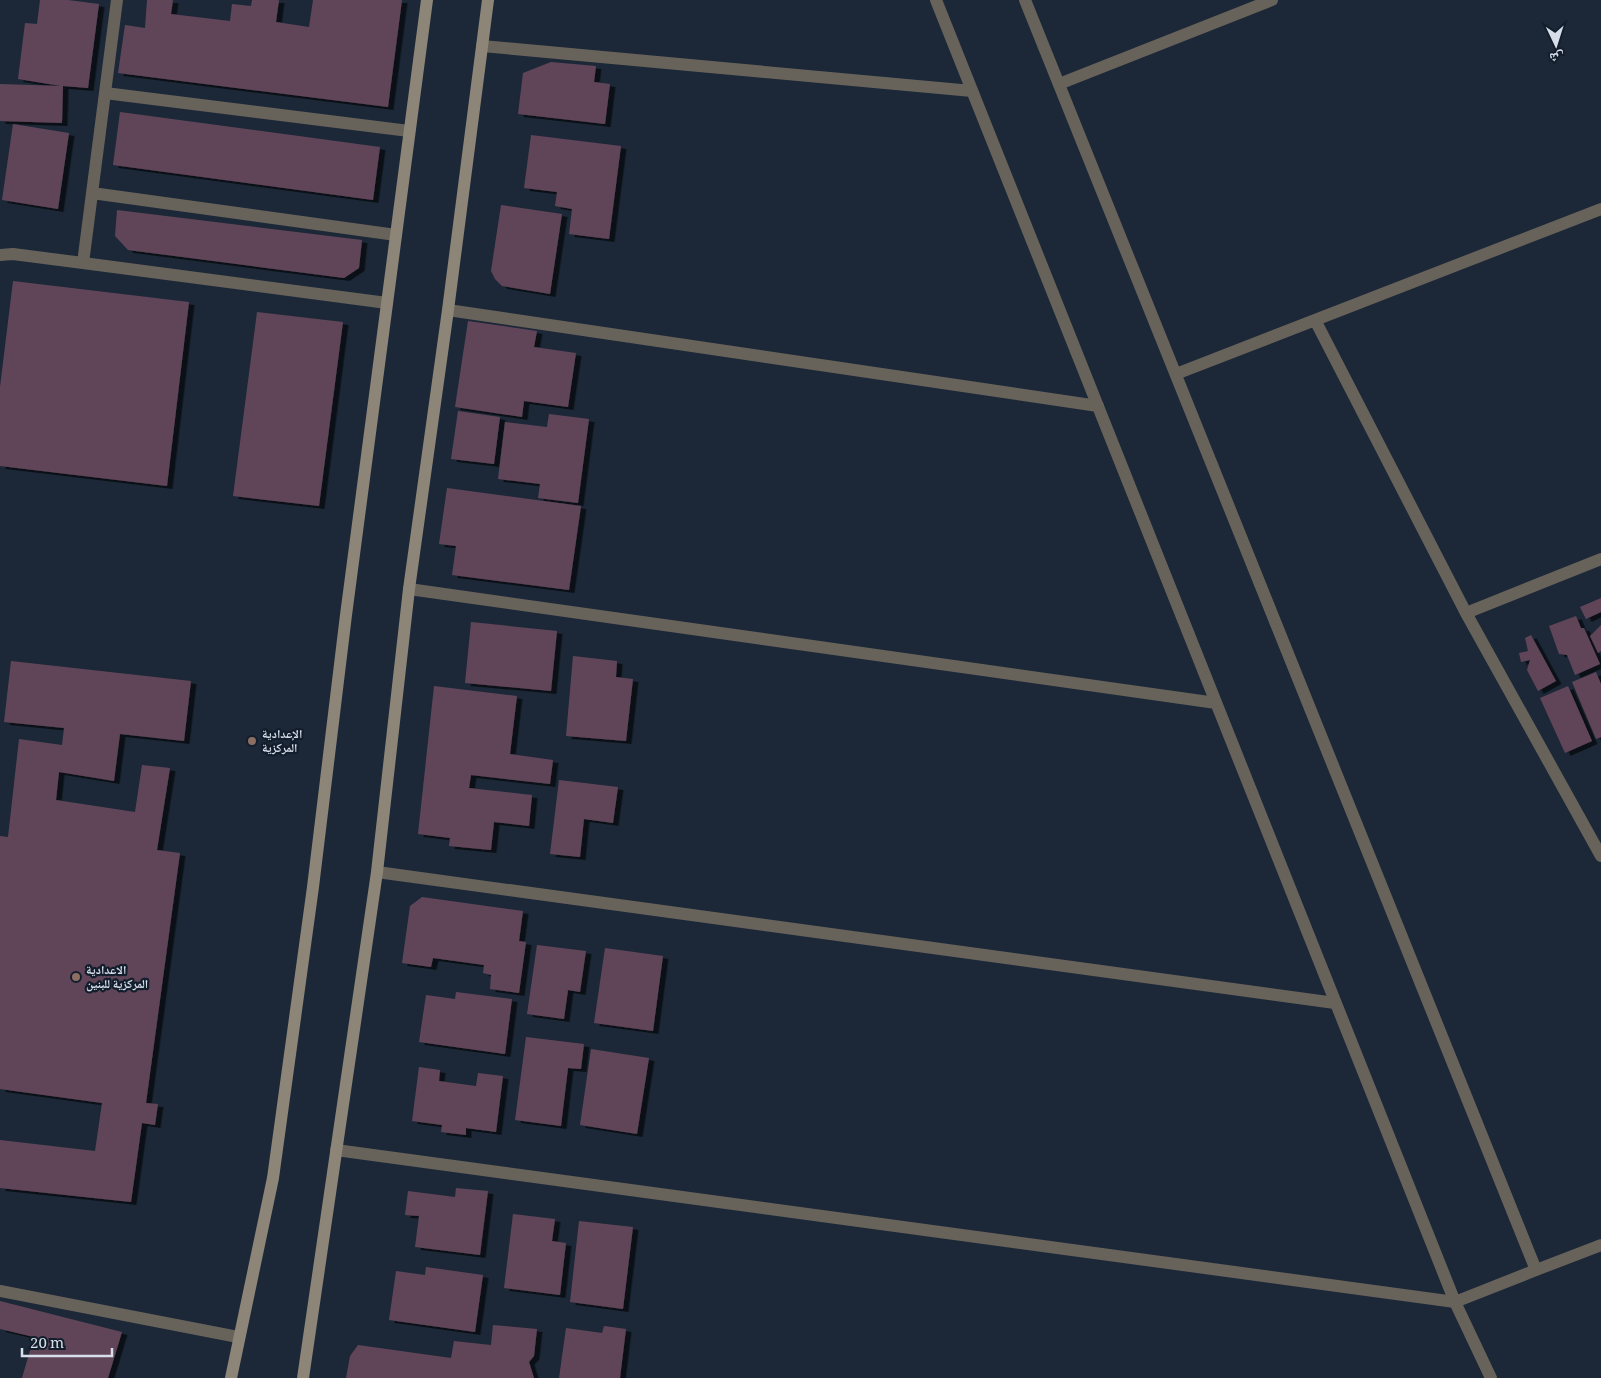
<svg xmlns="http://www.w3.org/2000/svg" width="1601" height="1378" viewBox="0 0 1601 1378" font-family="Georgia,'Noto Naskh Arabic',serif">
	<style>
		.building { fill: #604559; filter: url(#shadow) }
		.lines { fill: none; stroke-linecap: round; stroke-linejoin: round }
		.minor { stroke: #68635a; stroke-width: 12 }
		.tertiary { stroke: #68635a; stroke-width: 12 }
		.secondary { stroke: #8d8577; stroke-width: 12 }
		.education-dot { fill: #8d6e63; stroke: #131e2d; stroke-width: 2 }
		.labels { text-anchor: middle; stroke-width: 4.5; stroke-linejoin: round; paint-order: stroke }
		.poi-label { font-size: 12px; font-weight: bold; fill: #d7dee9; stroke: #131e2d; text-anchor: start }
	</style>
	<defs>
		<filter id="shadow"><feDropShadow dx="5.5" dy="3" stdDeviation="0" flood-color="#0009"/></filter>
	</defs>
	<rect width="100%" height="100%" fill="#1c2838"/>
	<path class="building" d="M40 0H68L99 4 88 88 63 86 62 123 0 121V84L61 86 18 79 25 23 37 24Z
		M147 0H173L171 14 230 21 232 4 251 6 252 0H279L276 22 309 27 313 0H402L388 107 118 73 125 25 145 28Z
		M551 62 596 66 594 82 610 84 605 124 518 114 523 73Z
		M120 112 380 147 373 200 113 165Z
		M13 124 69 133 58 209 2 200Z
		M531 135 621 146 609 239 569 234 572 209 555 206 557 192 524 188Z
		M501 205 562 214 550 294 502 286 495 279 491 271Z
		M117 210 362 240 359 268 344 278 128 250 115 236Z
		M13 281 189 302 167 486 0 466V387Z
		M257 312 343 322 319 506 233 496Z
		M468 321 537 331 534 347 576 353 568 407 524 401 522 417 455 407Z
		M458 411 500 417 494 464 451 459Z
		M549 414 589 419 578 503 538 498 540 484 498 479 505 422 547 427Z
		M447 488 581 506 569 590 452 575 456 546 439 544Z
		M1601 598V612L1586 619 1580 607Z
		M1576 616 1581 628H1584L1600 664 1575 675 1567 655 1559 654 1549 626Z
		M471 622 557 631 551 691 465 683Z
		M1601 625V651L1598 653 1590 636Z
		M1531 635 1556 681 1538 691 1527 670 1530 660 1521 662 1519 653 1528 651 1525 638Z
		M573 656 617 661 616 677 633 679 626 741 566 736Z
		M11 661 191 681 184 741 120 734 114 781 59 772 56 800 135 812 142 765 170 768 157 850 180 853 146 1103 158 1104 155 1125 142 1123 131 1202 0 1188V1140L95 1151 102 1103 0 1089V836L8 837 19 739 62 745 64 728 4 722Z
		M1596 672 1601 684V737L1596 739 1572 682Z
		M434 686 517 696 510 754 553 760 550 784 471 775 469 788 532 795 529 826 494 822 491 850 449 846 450 838 418 834Z
		M1568 686 1592 741 1565 753 1540 698Z
		M559 780 618 787 613 823 584 819 580 857 550 854Z
		M422 897 523 911 519 941 526 942 519 993 490 989 491 975 483 973 484 965 433 958 431 967 402 963 410 906Z
		M537 945 586 951 580 992 568 990 564 1019 527 1014Z
		M605 948 663 956 653 1031 594 1023Z
		M456 992 512 999 505 1054 419 1042 426 995 455 999Z
		M526 1037 584 1044 581 1069 568 1068 561 1126 515 1120Z
		M591 1049 649 1058 637 1134 580 1125Z
		M419 1067 440 1070 439 1081 476 1086 478 1073 503 1076 496 1132 466 1128V1135L441 1132 442 1125 412 1121Z
		M456 1188 488 1191 480 1255 415 1247 419 1216 405 1215 408 1191 455 1197Z
		M513 1214 555 1219 552 1241 566 1243 560 1295 504 1288Z
		M579 1221 633 1227 623 1309 570 1302Z
		M426 1267 483 1275 475 1332 389 1320 396 1271 425 1275Z
		M0 1301 122 1332 108 1378H22L34 1337 0 1329Z
		M493 1325 537 1329 534 1356 529 1362 534 1378H346L350 1356 358 1345 451 1358 454 1341 491 1345Z
		M604 1326 626 1329 620 1378H559L566 1328 602 1333Z"/>
	<g class="lines">
		<path class="minor" d="M117 0 83 263 387 303
			M482 46 972 91
			M1059 84 1272 0
			M105 93 409 131
			M92 193 396 235
			M0 255 13 254 83 263
			M448 310 1098 406
			M1315 320 1466 613 1601 856
			M1176 374 1601 209
			M409 589 1216 703
			M1466 613 1601 559
			M377 872 1335 1003
			M336 1150 1455 1302
			M1536 1270 1601 1245
			M0 1291 238 1337"/>
		<path class="tertiary" d="M936 0 1455 1302 1491 1378
			M1025 0 1536 1270 1455 1302"/>
		<path class="secondary" d="M231 1378 273 1178 313 887 346 615 427 0
			M303 1378 377 872 409 589 448 310 488 0"/>
	</g>
	<g class="education-dot">
		<circle cx="252" cy="741" r="5"/>
		<circle cx="76" cy="977" r="5"/>
	</g>
	<g class="labels">
		<g class="poi-label">
			<text x="262" y="738">الإعدادية<tspan x="262" dy="14">المركزية</tspan></text>
			<text x="86" y="974">الاعدادية<tspan x="86" dy="14">المركزية للبنين</tspan></text>
		</g>
	</g>
	<g transform="translate(1556 45) rotate(176)" stroke="#131e2d" stroke-width="4" paint-order="stroke">
	<path d="M0-4L9 19L0 12L-9 19Z" fill="#d7dee9"/>
	<text y="-8" font-size="14" font-weight="bold" text-anchor="middle" fill="#d7dee9">ش</text>
	</g>
	<path d="M22 1348v8h90v-8" fill="none" stroke="#d7dee9" stroke-width="2.5"/>
	<text x="30" y="1348" font-size="15" fill="#d7dee9" stroke="#131e2d" stroke-width="4" paint-order="stroke">20 m</text>
</svg>
